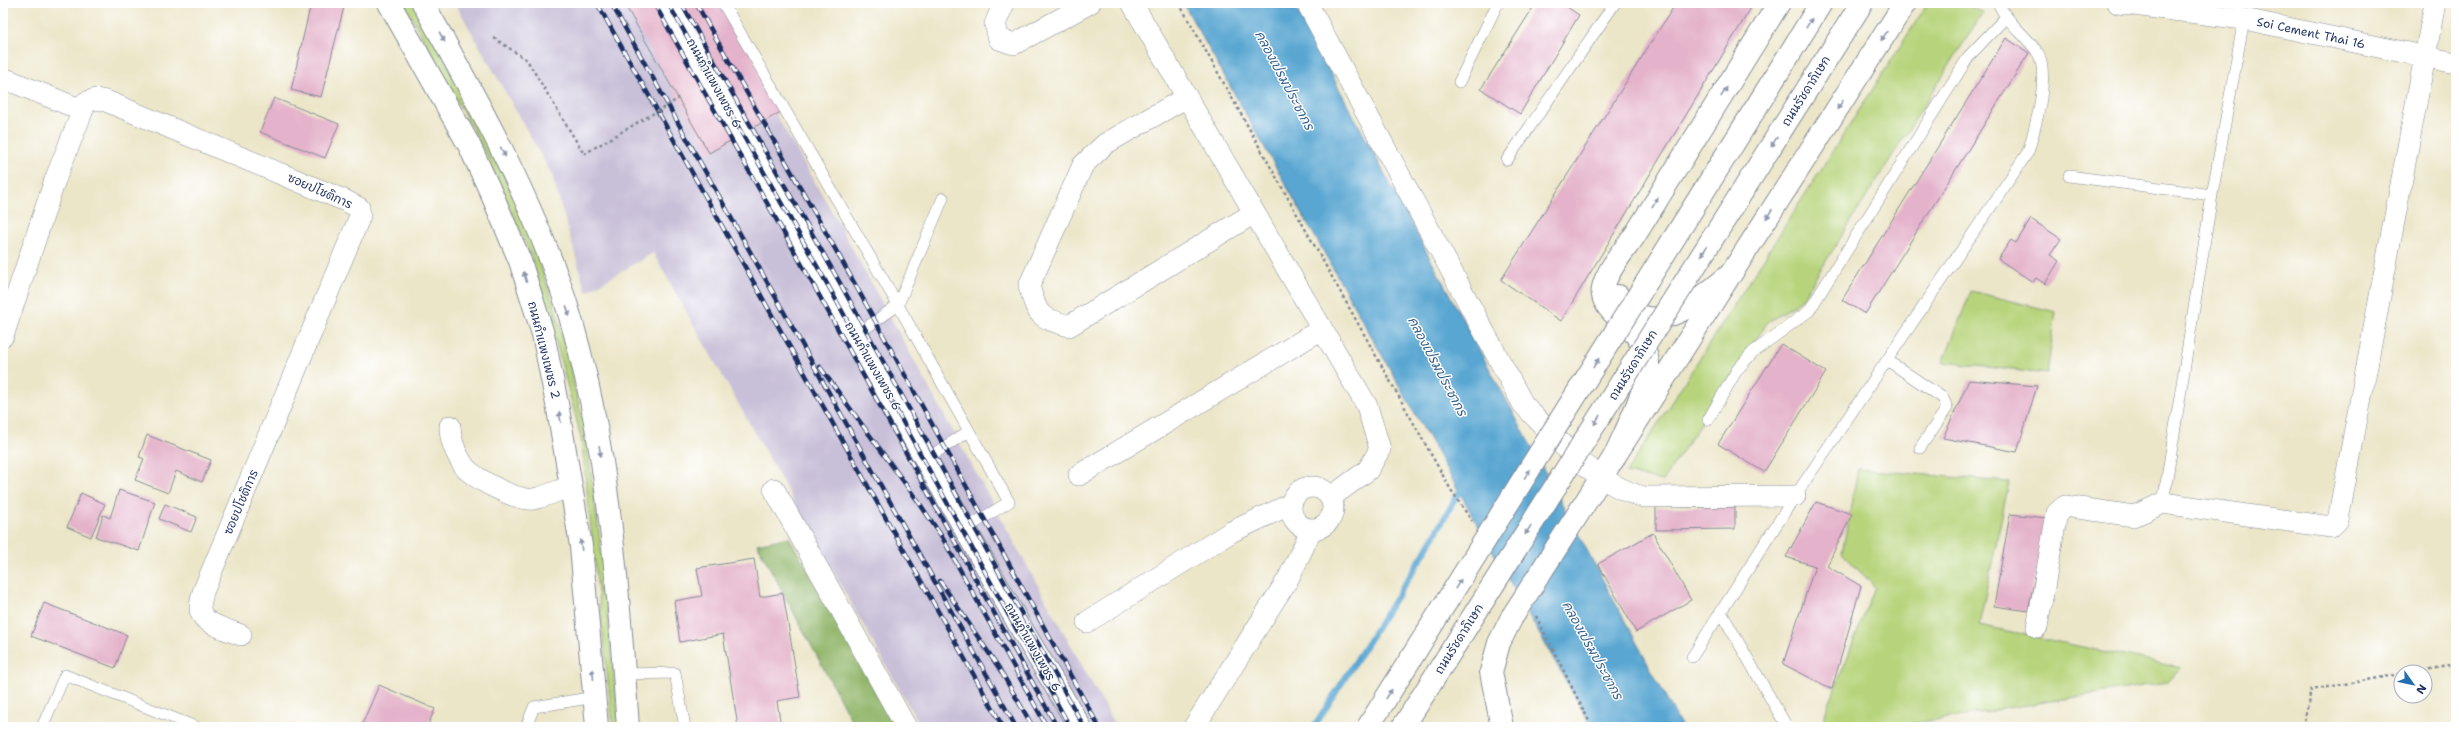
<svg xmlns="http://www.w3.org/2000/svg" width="2459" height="730" viewBox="0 0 2459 730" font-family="'Shantell Sans','Playpen Sans Thai',sans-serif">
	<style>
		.industrial { fill: #c8bfd8 }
		.green { fill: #b7d47b; stroke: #69826c }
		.forest { fill: #91b66b; stroke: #567264 }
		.water { fill: #58a6d1; stroke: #3a6a98 }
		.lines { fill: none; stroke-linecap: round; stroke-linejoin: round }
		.stream { stroke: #58a6d1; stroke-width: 6 }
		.building { fill: #e4b2ca }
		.service-casing { stroke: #848a94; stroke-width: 12 }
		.minor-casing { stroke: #848a94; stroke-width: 22 }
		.tertiary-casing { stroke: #848a94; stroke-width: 24 }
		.secondary-casing { stroke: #848a94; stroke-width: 24 }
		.primary-casing { stroke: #848a94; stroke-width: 24 }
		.path { stroke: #848a94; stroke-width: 2.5; stroke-dasharray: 3 3; stroke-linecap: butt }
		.service { stroke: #fff; stroke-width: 11 }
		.minor { stroke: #fff; stroke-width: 21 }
		.tertiary { stroke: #fff; stroke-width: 22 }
		.secondary { stroke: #fff; stroke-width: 22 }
		.primary { stroke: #fff; stroke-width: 22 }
		.rail-casing { stroke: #1b2f5e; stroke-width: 4.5 }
		.rail { stroke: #fff; stroke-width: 3; stroke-dasharray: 9; stroke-linecap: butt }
		.tertiary-bridge-casing { stroke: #848a94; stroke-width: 24; stroke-linecap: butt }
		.primary-bridge-casing { stroke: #848a94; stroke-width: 24; stroke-linecap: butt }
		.path-bridge { stroke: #848a94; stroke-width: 2.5; stroke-dasharray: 3 3; stroke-linecap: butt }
		.tertiary-bridge { stroke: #fff; stroke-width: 22 }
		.primary-bridge { stroke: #fff; stroke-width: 22 }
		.oneway { fill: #8d97ae }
		.labels { text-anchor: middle; stroke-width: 3; stroke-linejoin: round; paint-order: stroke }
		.street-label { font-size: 12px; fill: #1b2f5e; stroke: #fff }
		.water-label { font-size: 13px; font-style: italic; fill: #335f8c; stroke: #fff }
	</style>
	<rect width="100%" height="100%" fill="#fff"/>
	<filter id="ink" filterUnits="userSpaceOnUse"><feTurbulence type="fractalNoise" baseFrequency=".025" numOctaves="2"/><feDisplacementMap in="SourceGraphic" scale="8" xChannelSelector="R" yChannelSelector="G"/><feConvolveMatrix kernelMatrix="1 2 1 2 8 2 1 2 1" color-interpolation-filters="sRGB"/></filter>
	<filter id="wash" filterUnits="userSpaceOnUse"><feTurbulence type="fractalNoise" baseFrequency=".012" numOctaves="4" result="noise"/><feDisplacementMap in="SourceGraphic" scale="16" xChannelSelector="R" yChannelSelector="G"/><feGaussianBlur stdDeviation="0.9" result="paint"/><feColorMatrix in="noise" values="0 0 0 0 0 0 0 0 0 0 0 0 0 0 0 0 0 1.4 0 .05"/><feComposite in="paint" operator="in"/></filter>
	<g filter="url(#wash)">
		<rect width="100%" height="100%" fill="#ece6c9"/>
		<path class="industrial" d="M455 3H711L831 210 1116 727H921L653 253 586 292 552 175Z"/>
		<path class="green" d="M404 3H413L455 79 519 205 556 311 585 430 600 541 619 727H613L581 437 548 312 531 256 487 156Z
			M1928 3H1961L1983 12 1802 299 1767 323 1663 481 1626 473Z
			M1971 291 2056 312 2047 374 1943 362Z
			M1858 469 2009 482 1979 625 2181 668 2167 682 1892 727H1820L1875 587 1842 553Z"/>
		<path class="forest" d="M789 537 897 727H855L757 544Z"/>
		<path class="water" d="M1183 3H1293L1682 727H1592Z"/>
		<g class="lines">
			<path class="stream" d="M1314 727 1428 547 1463 485"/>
		</g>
		<g id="blocks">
			<path class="building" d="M311 3H345L321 97 291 90Z
				M624 3H723L784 110 709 153Z
				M1536 3H1561L1579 15 1520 114 1481 89Z
				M1676 3H1754L1561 321 1501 280Z
				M2006 38 2029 53 1865 314 1842 300Z
				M274 98 339 124 325 158 260 132Z
				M2031 219 2061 239 2050 255 2059 261 2045 284 2036 278 2033 282 1998 259 2011 240 2016 243Z
				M1781 344 1826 372 1764 472 1718 444Z
				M1969 380 2037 386 2017 452 1943 438Z
				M147 435 211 460 202 482 176 471 168 493 135 480 144 459 139 457Z
				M119 490 155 502 139 551 96 537 103 515 110 518Z
				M81 493 105 504 91 537 67 527Z
				M1816 502 1852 514 1827 566 1861 586 1832 689 1783 664 1815 566 1786 557Z
				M165 504 197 517 191 532 159 519Z
				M1656 507H1735V529L1656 530Z
				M2010 514 2047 518 2028 611 1994 606Z
				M1653 533 1691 600 1636 632 1598 564Z
				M754 559 760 597 783 593 800 697 777 701 781 727H738L723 634 680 642 674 601 702 596 697 568Z
				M44 603 127 635 115 668 31 636Z
				M379 685 435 709 427 727H361Z"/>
		</g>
	</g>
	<g filter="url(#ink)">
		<use href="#blocks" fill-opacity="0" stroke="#848a94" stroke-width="1"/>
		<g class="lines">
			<defs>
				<path id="service" d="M723 3 898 305 1009 502 965 529
					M1459 82 1498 3
					M1507 160 1615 3
					M2069 176 2212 195
					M856 335 898 305 943 198
					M1887 360 1943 398 1947 408 1920 448
					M1708 420 1737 370 1753 352 1809 311 1969 56 2005 18
					M926 459 969 431
					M2163 503 2212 195 2244 19
					M1721 612 1787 727
					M1692 657 1795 496 2028 152C2035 128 2052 72 2036 50 2023 33 2007 22 1998 3
					M624 674 675 673 685 727
					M42 727 65 675 196 727
					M526 727 534 707 595 697"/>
				<path id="minor" d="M1004 3 995 24 999 39 1014 44 1090 3
					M1132 3 1367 406 1380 449 1368 470 1331 497
					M1307 3 1523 404C1555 438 1597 486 1644 497L1795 496
					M2118 3 2244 19 2456 63
					M3 78 82 110
					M1187 97 1105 144 1083 165 1029 286C1038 316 1038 317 1069 326L1254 213
					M3 336 55 180 86 102 96 99 106 101 346 201 359 208 360 216 203 592C202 597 200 603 200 608 200 624 229 630 241 635
					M450 426C450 440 456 454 464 466 474 479 517 501 533 499 545 497 559 490 571 486
					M1079 475 1322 329
					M1291 508a21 21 0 1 1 42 0a21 21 0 1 1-42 0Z
					M774 489 906 727
					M1087 622 1231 532 1291 504
					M2037 627 2057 513 2065 506 2134 516 2163 503 2331 527 2338 520 2435 3
					M1194 727 1288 579 1312 529"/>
				<path id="tertiary" d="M668 3 1024 633 1080 727
					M1583 506 1728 278
					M1502 727 1491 672 1499 643 1512 617"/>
				<path id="secondary" d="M389 3 469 145 493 197 520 261 543 334 558 409 581 546 597 727
					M423 3C473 93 524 184 559 282 608 423 617 579 628 727"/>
				<path id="primary" d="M1797 42 1821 3
					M1825 61 1862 3
					M1618 296C1621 302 1625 306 1630 310 1662 337 1707 293 1731 274L1905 3
					M1613 460C1622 438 1650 385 1648 363 1647 353 1642 343 1636 335 1625 321 1596 306 1604 284 1610 266 1624 251 1635 235L1779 3"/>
			</defs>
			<use href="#service" class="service-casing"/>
			<use href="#minor" class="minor-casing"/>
			<use href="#tertiary" class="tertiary-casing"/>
			<use href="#secondary" class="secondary-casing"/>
			<use href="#primary" class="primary-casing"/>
			<path class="path" d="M1179 3 1451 490 1472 521
				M494 38 527 60 584 154
				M1536 616 1592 727
				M2412 672 2456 665
				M2303 727 2311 690 2401 674"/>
			<use href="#service" class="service"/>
			<use href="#minor" class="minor"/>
			<use href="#tertiary" class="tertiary"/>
			<use href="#secondary" class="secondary"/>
			<use href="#primary" class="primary"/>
			<defs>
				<path id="rail" d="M597 3 1003 727
					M611 3 1016 727
					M654 3 819 295 1057 727
					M668 3 830 289 1070 727
					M681 3 840 283 1084 727
					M696 3 851 277 1099 727
					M820 367 920 504 942 537 1047 727
					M940 581 999 668 1033 727"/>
			</defs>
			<use href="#rail" class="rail-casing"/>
			<use href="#rail" class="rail"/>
			<defs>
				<path id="tertiary-bridge" d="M1512 617 1583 506"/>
				<path id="primary-bridge" d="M1368 727 1797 42
					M1403 727 1825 61"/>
			</defs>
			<use href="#tertiary-bridge" class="tertiary-bridge-casing"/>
			<use href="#primary-bridge" class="primary-bridge-casing"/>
			<path class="path-bridge" d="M584 154 678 99"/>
			<use href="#tertiary-bridge" class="tertiary-bridge"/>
			<use href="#primary-bridge" class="primary-bridge"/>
		</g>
		<defs><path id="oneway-solid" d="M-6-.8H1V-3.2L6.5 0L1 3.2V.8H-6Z"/></defs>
		<g class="oneway">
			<use href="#oneway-solid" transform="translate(1809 23) rotate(-58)"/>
			<use href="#oneway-solid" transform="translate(1884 36) rotate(123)"/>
			<use href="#oneway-solid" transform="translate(442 37) rotate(61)"/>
			<use href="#oneway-solid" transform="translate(1724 92) rotate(-58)"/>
			<use href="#oneway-solid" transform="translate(1840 105) rotate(123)"/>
			<use href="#oneway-solid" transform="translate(1774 142) rotate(122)"/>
			<use href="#oneway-solid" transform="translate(503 152) rotate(63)"/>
			<use href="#oneway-solid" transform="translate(1655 202) rotate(-58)"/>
			<use href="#oneway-solid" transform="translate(1769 214) rotate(123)"/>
			<use href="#oneway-solid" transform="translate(1704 251) rotate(122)"/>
			<use href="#oneway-solid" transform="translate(525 277) rotate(-107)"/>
			<use href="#oneway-solid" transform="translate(568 311) rotate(73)"/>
			<use href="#oneway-solid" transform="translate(1596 363) rotate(-58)"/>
			<use href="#oneway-solid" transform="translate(560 417) rotate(-99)"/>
			<use href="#oneway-solid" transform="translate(1597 420) rotate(122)"/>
			<use href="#oneway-solid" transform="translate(600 451) rotate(81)"/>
			<use href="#oneway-solid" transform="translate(1527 474) rotate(-58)"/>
			<use href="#oneway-solid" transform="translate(1528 530) rotate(122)"/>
			<use href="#oneway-solid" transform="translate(581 545) rotate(-98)"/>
			<use href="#oneway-solid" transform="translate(1458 584) rotate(-58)"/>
			<use href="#oneway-solid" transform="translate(593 674) rotate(-95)"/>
			<use href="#oneway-solid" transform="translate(1389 694) rotate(-58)"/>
		</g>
	</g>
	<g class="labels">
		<g class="street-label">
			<text transform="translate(2311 33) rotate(12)" y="4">Soi Cement Thai 16</text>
			<text transform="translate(714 83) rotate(61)" y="4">ถนนกำแพงเพชร 6</text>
			<text transform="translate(1806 91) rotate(-58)" y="4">ถนนรัชดาภิเษก</text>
			<text transform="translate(320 191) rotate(24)" y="4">ซอยปโชติการ</text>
			<text transform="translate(544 350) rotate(76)" y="4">ถนนกำแพงเพชร 2</text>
			<text transform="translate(1633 365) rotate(-58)" y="4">ถนนรัชดาภิเษก</text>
			<text transform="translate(873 366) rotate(60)" y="4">ถนนกำแพงเพชร 6</text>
			<text transform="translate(241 502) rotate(-67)" y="4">ซอยปโชติการ</text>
			<text transform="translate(1459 639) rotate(-58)" y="4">ถนนรัชดาภิเษก</text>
			<text transform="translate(1033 647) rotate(60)" y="4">ถนนกำแพงเพชร 6</text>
		</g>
		<g class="water-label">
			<text transform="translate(1285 80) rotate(62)" y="5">คลองเปรมประชากร</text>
			<text transform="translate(1438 366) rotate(62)" y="5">คลองเปรมประชากร</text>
			<text transform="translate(1593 650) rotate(61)" y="5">คลองเปรมประชากร</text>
		</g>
	</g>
	<rect width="2459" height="730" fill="none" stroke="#fff" stroke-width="16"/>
	<g transform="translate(2413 684) rotate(123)"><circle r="19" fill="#ffffff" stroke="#a4acbf"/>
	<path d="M0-3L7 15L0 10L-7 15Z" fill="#1f6fb2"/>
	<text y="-6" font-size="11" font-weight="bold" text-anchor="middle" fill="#1b2f5e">N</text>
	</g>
</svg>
